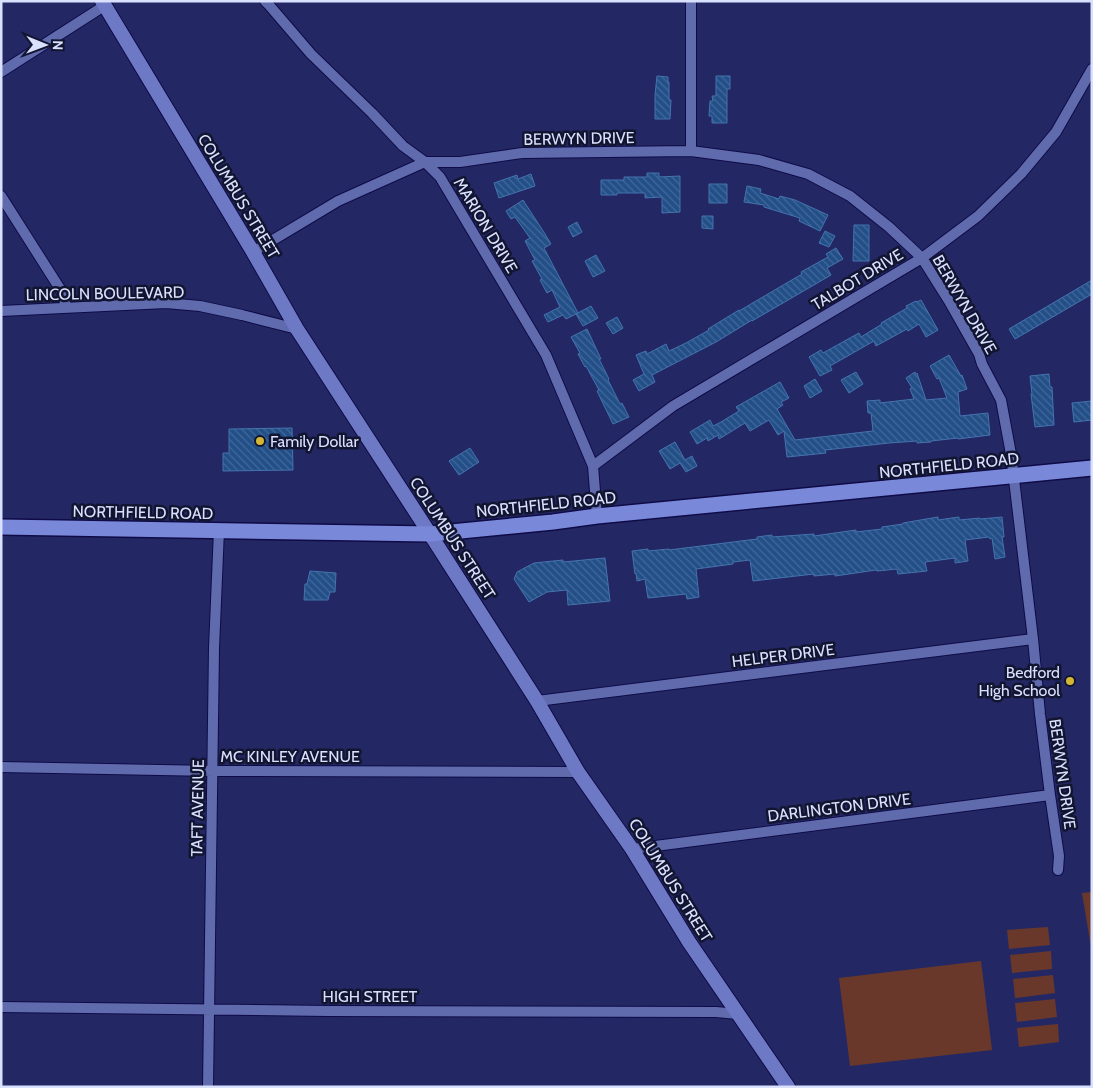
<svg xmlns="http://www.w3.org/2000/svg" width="1093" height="1088" viewBox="0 0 1093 1088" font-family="Cabin,sans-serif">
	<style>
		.garden { fill: #6a382b }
		.building { fill: url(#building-back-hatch); stroke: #4573ae }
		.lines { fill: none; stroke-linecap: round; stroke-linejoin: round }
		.street-casing { stroke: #0f0b47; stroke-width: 12 }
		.secondary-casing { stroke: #0f0b47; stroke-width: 16 }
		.primary-casing { stroke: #0f0b47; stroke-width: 18 }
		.street { stroke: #606bae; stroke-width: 10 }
		.secondary { stroke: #6d79c4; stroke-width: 14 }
		.primary { stroke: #7a88da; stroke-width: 15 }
		.poi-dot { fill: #d4b635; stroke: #121530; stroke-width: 2 }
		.labels { text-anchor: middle; stroke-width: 5; stroke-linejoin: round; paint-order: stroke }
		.street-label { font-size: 16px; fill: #dae1ff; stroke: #121530 }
		.poi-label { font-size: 16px; fill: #dae1ff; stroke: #121530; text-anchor: start }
	</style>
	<defs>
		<pattern id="building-back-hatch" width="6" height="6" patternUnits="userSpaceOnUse" patternTransform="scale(1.25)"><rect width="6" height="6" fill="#224f87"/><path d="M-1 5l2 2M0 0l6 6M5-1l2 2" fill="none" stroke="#426899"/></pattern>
	</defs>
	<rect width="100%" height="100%" fill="#232864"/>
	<path class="garden" d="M1092 892V953L1082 893Z
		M1048 927 1050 945 1009 949 1007 930Z
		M1051 951 1052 969 1012 973 1010 955Z
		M981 961 992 1050 850 1066 839 978Z
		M1053 975 1055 993 1015 998 1013 979Z
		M1055 999 1057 1017 1017 1022 1015 1003Z
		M1058 1024 1059 1042 1019 1047 1017 1028Z"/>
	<path class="building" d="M657 76 668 77V82H669V100H671L670 119H655V95Z
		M716 76H730V89H727V123H712V116H709L710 101H713L712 96H716Z
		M647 173H659V177L680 176V212L662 213V197L645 198V193H617V195H601V180H624V177H647Z
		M531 174 535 186 499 198 494 183 517 175 518 179Z
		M709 184H727V203H709Z
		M747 186 761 189 760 193 779 199 780 196 795 200 828 215 820 231 799 221 800 218 764 207V205L744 202Z
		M523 200 545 234 551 244 544 248 578 313 566 319 563 315 548 322 544 315 560 307 552 290 547 293 540 280 542 279 532 261 535 260 525 241 530 238 515 217 511 219 506 211Z
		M702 216H713V229L702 228Z
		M577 222 582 232 573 237 568 227Z
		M854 225H869V261H853Z
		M825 231 835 236 829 247 819 243Z
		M836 248 843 259 827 268 831 275 752 321V320L716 342 652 375 655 382 639 391 633 380 644 374 636 355 646 351 647 354 666 344 669 351 686 343 709 330 708 329 726 318 739 310V311L802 274 801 272 828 257 826 254Z
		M596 255 605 271 593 277 585 261Z
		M1092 280V294L1015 339 1009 329Z
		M921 300 938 330 926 337 919 324 908 331 907 329 876 346 874 341 830 366 832 370 820 376 809 357 821 350 823 353 859 333 861 337 882 324 881 323 907 308 906 306 916 301 917 302Z
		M591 306 598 318 583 326 576 314Z
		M617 317 623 328 613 334 606 323Z
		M587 329 601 359H599L609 379 608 380 620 404 622 403 629 417 613 424 597 391 599 390 586 366 585 367 578 354 580 353 571 337Z
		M949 355 961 376 962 375 967 389 958 392 960 416 988 413 990 435 958 439V438L931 441V442L917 443V441L889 443 825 450 826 453 787 457 784 431 778 435 769 420 750 431 745 423 719 439 718 435 708 441 707 438 697 444 690 432 710 420 713 426 721 422 739 411 736 407 780 382 789 398 781 402 783 405 777 409 795 440 873 431 871 413H868L867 401 880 400V403L914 399 910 389 912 388 906 378 915 372 916 374 917 373 926 400 947 398 939 378 937 379 930 366Z
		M856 372 863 384 849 393 841 380Z
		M1049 374 1050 387H1052L1054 425 1035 427 1031 394H1032L1030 376Z
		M815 379 822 391 810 398 804 386Z
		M1092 401V420L1074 422 1072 403Z
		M292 428 293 470 223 471V453H229V429Z
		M675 442 685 460 692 456 697 466 686 472 680 463 670 469 659 451Z
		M470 448 479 462 459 475 449 461Z
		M938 517V520L959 517V520L980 518V519L1002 517 1004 537H1002L1005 557 995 559 992 538 990 539 989 537 965 540 968 561 955 563V558L925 562 927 571 898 574 897 569 877 571 876 570 835 576V574L814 576V574L753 581 750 560 733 562V564L696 569 699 597 687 599 686 594 648 598 645 579 637 581 636 573 635 574 632 551 648 549V551L669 549V550L757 539V537L772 535V537L814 534V536L856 530V532L882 529V527L903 524V523Z
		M605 558 610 601 568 605 567 590 547 592 529 602 514 579 517 572 534 563 563 560V562Z
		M310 571 336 573 335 592H330L328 600H304L305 584H307Z"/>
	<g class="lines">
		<defs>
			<path id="street" d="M265 1 269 5 311 54 372 113 403 146 425 162 440 177 546 355 593 466 597 516
				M691 1V151
				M1 72 104 6
				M1 196 62 292 66 307
				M253 252 338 201 425 162H460L522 153 691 151 759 160 808 174 850 196 889 227 922 258 949 301 979 354 982 364 1001 400 1011 454 1033 639 1040 714 1050 795 1059 856 1058 870
				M1 311 166 303 200 306 242 315 297 329
				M593 466 673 406 922 258 978 216 1021 174 1056 132 1092 69
				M537 701 1033 639
				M1 767 213 771 578 772
				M632 849 1050 795
				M1 1007 329 1011 716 1012 738 1014
				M208 1087 214 648 219 530"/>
			<path id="secondary" d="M102 1 253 252 297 329 430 534 537 701 578 772 632 849 689 942 788 1087"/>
			<path id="primary" d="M1 527 430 534 553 522 597 516 1092 468"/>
		</defs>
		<use href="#street" class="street-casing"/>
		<use href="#secondary" class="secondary-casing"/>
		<use href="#primary" class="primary-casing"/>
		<use href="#street" class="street"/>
		<use href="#secondary" class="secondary"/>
		<use href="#primary" class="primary"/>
	</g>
	<g class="poi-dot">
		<circle cx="260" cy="441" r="5"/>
		<circle cx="1070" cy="681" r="5"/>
	</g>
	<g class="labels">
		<g class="street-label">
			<text transform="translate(579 138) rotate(-1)" y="6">BERWYN DRIVE</text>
			<text transform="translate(239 196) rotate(59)" y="6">COLUMBUS STREET</text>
			<text transform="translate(486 225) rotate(59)" y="6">MARION DRIVE</text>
			<text transform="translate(857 279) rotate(-31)" y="6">TALBOT DRIVE</text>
			<text transform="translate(105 293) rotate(-1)" y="6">LINCOLN BOULEVARD</text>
			<text transform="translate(965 304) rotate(60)" y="6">BERWYN DRIVE</text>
			<text transform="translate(949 465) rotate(-6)" y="6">NORTHFIELD ROAD</text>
			<text transform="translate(546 504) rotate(-6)" y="6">NORTHFIELD ROAD</text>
			<text transform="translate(143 512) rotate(1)" y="6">NORTHFIELD ROAD</text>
			<text transform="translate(453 538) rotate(57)" y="6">COLUMBUS STREET</text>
			<text transform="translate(783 655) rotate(-7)" y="6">HELPER DRIVE</text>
			<text x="290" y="762">MC KINLEY AVENUE</text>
			<text transform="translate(1063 774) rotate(82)" y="6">BERWYN DRIVE</text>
			<text transform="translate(839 807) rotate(-7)" y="6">DARLINGTON DRIVE</text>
			<text transform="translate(197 808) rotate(-89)" y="6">TAFT AVENUE</text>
			<text transform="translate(671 880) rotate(58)" y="6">COLUMBUS STREET</text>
			<text x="370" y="1002">HIGH STREET</text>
		</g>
		<g class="poi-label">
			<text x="270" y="447">Family Dollar</text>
			<text x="1060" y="678" text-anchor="end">Bedford<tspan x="1060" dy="18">High School</tspan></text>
		</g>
	</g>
	<rect width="1093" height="1088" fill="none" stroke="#dae1ff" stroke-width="5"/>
	<g transform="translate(45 45) rotate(91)" stroke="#121530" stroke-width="4" paint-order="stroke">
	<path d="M0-4L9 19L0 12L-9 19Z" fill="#dae1ff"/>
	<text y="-8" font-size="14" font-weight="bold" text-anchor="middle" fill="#dae1ff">N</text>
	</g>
</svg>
